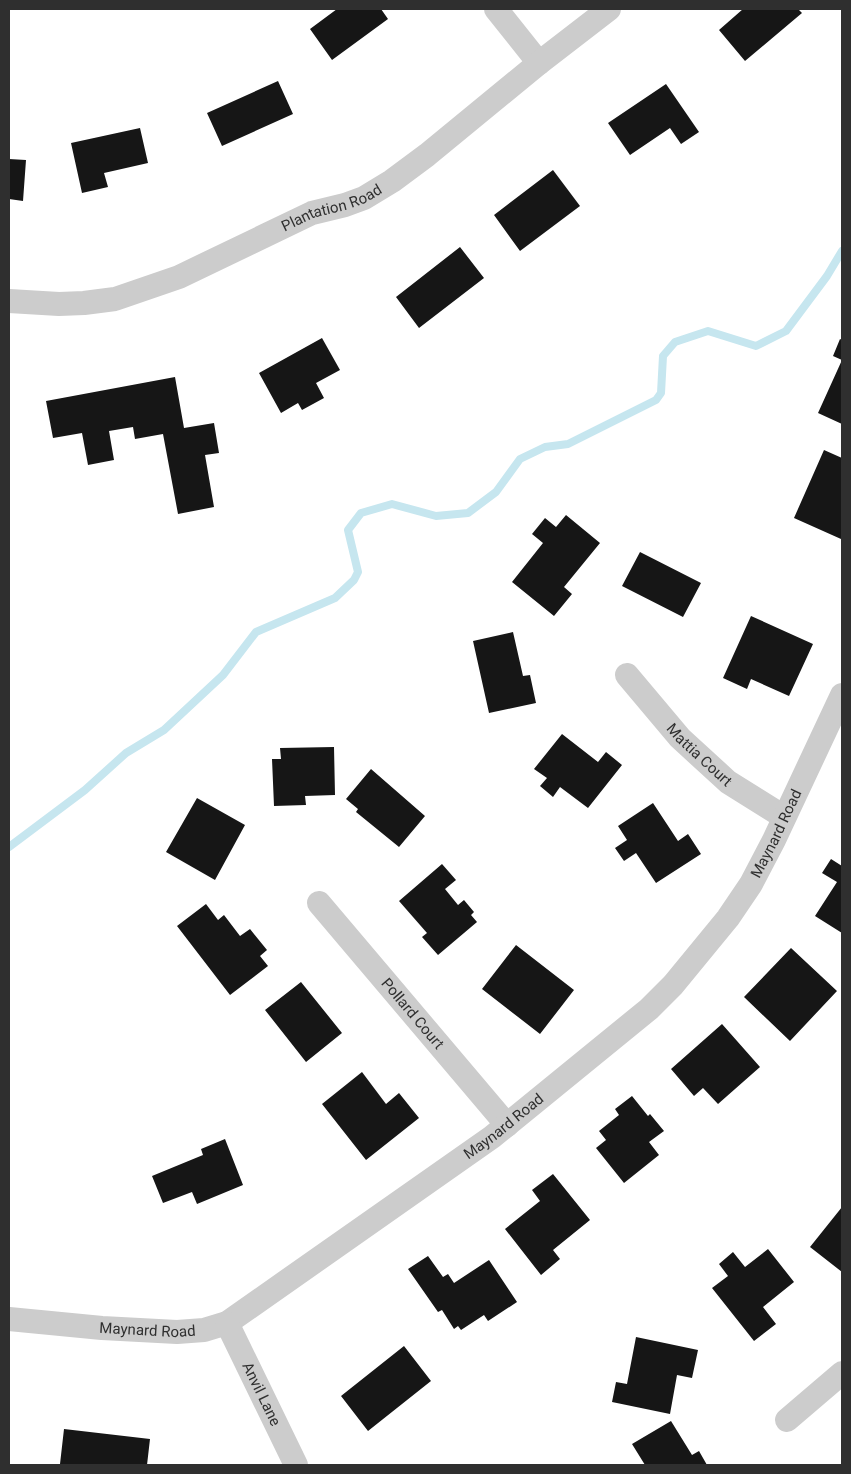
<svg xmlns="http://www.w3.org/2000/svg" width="851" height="1474" viewBox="0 0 851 1474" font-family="Roboto,sans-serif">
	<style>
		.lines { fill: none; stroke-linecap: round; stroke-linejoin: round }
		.stream { stroke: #c6e6ef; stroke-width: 8 }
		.building { fill: #161616 }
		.minor { stroke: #ccc; stroke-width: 24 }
		.labels { text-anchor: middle; stroke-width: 5; stroke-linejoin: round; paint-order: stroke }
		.street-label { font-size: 15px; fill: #2f2f2f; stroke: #fff }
	</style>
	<rect width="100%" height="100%" fill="#fff"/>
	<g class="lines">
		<path class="stream" d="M9 847 85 790 126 753 164 730 223 675 256 632 335 598 354 580 358 572 348 530 361 513 392 504 436 516 468 513 496 492 520 459 545 447 568 444 656 400 661 393 663 356 675 342 708 331 756 346 786 331 827 276 842 251"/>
	</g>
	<path class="building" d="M337 9H381L388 19 332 60 310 29Z
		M743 9H798L802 13 745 61 719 30Z
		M278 81 293 114 222 146 207 113Z
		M666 84 699 132 681 144 670 128 630 155 608 123Z
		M140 128 148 163 104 173 108 187 82 193 71 143Z
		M9 159 26 160 23 201 9 199Z
		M553 170 580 206 520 251 494 215Z
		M460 247 484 278 419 328 396 297Z
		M322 338 340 370 316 383 324 398 302 410 298 403 281 413 259 373Z
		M840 339 842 340V424L818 413 842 360 833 356Z
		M175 377 184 428 214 423 219 453 205 455 214 507 178 514 163 434 135 439 133 427 109 431 114 460 88 465 82 433 53 438 46 401Z
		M824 450 842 458 841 539 794 518Z
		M566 515 600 543 564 587 572 594 554 616 512 582 543 543 532 534 545 518 556 527Z
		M640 552 701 583 683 617 622 586Z
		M751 616 813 644 789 696 751 679 747 689 723 678Z
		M513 632 523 676 530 675 536 703 489 713 473 641Z
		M562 734 598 762 606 752 622 765 588 808 560 787 553 797 540 786 547 778 534 769Z
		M334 747 335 795 305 796 306 805 274 806 272 759H281L280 748Z
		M371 769 425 816 399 847 356 812 358 809 346 799Z
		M197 798 245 825 215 880 166 852Z
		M653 803 678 841 688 834 701 854 656 883 636 853 624 861 615 848 627 840 618 826Z
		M831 859 842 866V933L815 916 837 882 822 873Z
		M442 864 456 880 445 889 458 905 464 900 474 912 471 915 477 922 438 955 422 937 427 933 399 901Z
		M206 904 218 920 224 915 240 936 250 929 267 950 260 956 268 966 230 995 177 926Z
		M516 945 574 990 540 1034 482 989Z
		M791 948 837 991 790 1041 744 997Z
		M301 982 342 1033 306 1062 265 1010Z
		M722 1024 760 1067 718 1104 703 1088 694 1096 671 1069Z
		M362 1072 386 1104 399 1093 419 1118 366 1160 322 1104Z
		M632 1096 648 1116 650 1114 664 1131 649 1142 659 1155 624 1183 596 1148 606 1140 599 1131 619 1115 615 1109Z
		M225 1139 243 1185 197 1204 192 1192 163 1203 152 1176 203 1155 201 1149Z
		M553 1174 590 1220 553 1250 560 1259 541 1275 505 1229 540 1201 532 1190Z
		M842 1207V1272L810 1247Z
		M768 1249 794 1282 763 1307 776 1324 754 1341 712 1288 728 1276 719 1264 733 1252 745 1267Z
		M428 1256 443 1277 448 1274 454 1283 489 1260 517 1302 488 1321 484 1315 461 1330 458 1326 454 1329 442 1310 438 1312 408 1269Z
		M636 1337 698 1350 692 1378 677 1375 670 1414 612 1402 616 1382 627 1384Z
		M404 1346 431 1381 368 1431 341 1396Z
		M671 1421 692 1455 699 1451 707 1465H645L632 1444Z
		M64 1429 150 1439 147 1465 60 1464Z"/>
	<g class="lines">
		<g class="minor">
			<path d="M496 9 539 63"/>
			<path id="s1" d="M9 301 59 304 84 303 115 299 179 277 312 213 345 205 364 198 392 181 427 155 539 63 609 9"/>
			<path id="s2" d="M627 675 680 738 728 782 784 817"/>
			<path id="s3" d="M319 903 507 1125"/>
			<path id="s4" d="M9 1319 102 1328 177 1332 204 1330 227 1323 492 1137 649 1009 673 985 728 918 751 884 774 840 842 695"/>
			<path id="s5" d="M227 1323 296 1465"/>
			<path d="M787 1420 842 1373"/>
		</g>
	</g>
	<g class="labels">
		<g class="street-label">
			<text dy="5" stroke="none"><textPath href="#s1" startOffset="342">Plantation Road</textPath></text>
			<text dy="5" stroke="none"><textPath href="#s2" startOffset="108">Mattia Court</textPath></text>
			<text dy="5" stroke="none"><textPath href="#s4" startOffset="964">Maynard Road</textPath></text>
			<text dy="5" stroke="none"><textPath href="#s3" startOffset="145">Pollard Court</textPath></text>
			<text dy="5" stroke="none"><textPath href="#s4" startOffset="559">Maynard Road</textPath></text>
			<text dy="5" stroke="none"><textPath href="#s4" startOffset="139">Maynard Road</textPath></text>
			<text dy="5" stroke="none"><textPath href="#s5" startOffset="79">Anvil Lane</textPath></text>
		</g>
	</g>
	<rect width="851" height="1474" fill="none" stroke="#2f2f2f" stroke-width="20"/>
</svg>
